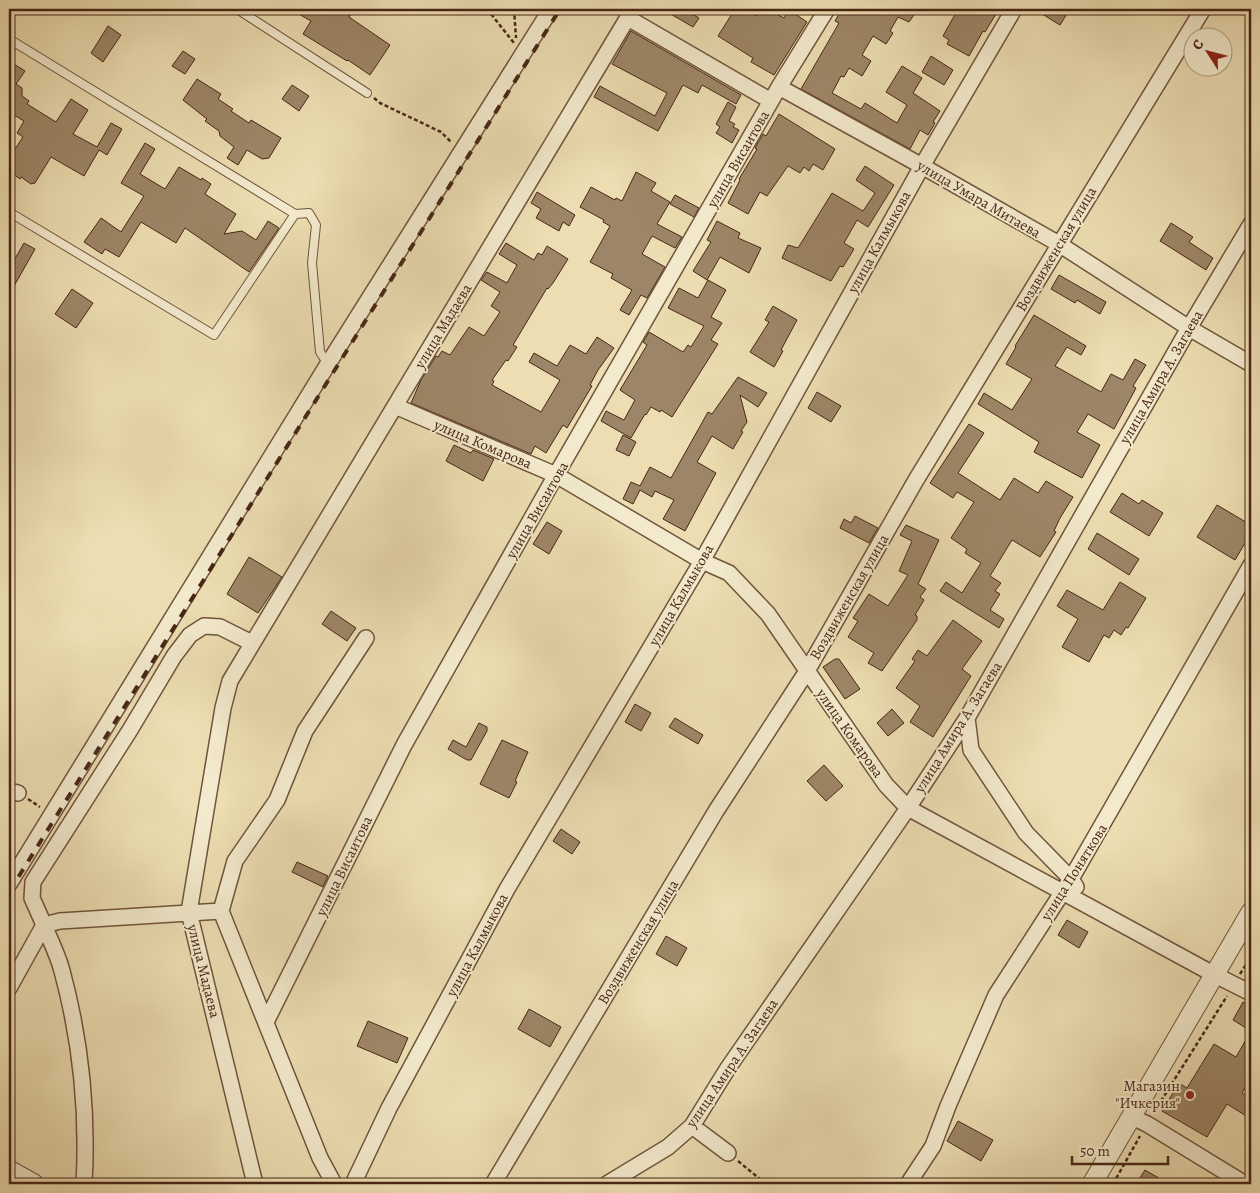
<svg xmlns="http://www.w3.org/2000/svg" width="1260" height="1193" viewBox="0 0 1260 1193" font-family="Alegreya,serif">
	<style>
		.building { fill: #9d8667; stroke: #482616 }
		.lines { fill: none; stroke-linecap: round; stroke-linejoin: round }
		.service-casing { stroke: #71543d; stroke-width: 10 }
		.minor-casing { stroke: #71543d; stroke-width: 18 }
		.tertiary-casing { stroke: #71543d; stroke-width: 21 }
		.path { stroke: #482616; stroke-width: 2.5; stroke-dasharray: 4 2.5; stroke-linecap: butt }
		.service { stroke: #f3eacd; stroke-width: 8 }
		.minor { stroke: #f3eacd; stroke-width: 15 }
		.tertiary { stroke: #f3eacd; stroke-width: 19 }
		.rail { stroke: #482616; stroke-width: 4; stroke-dasharray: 9 9; stroke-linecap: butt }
		.poi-dot { fill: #8f2418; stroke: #f3eacd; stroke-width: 2 }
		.labels { text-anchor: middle; stroke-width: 4; stroke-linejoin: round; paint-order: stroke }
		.street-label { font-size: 15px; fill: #482616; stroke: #f3eacd }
		.poi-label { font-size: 15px; fill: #482616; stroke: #f3eacd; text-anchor: end }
	</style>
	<rect width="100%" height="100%" fill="#ecdeb2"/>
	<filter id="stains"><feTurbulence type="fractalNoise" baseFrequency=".004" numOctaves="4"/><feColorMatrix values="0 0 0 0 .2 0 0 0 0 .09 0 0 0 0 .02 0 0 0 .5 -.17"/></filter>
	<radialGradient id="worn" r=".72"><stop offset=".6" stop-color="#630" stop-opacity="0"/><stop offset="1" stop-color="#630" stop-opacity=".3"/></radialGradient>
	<path class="building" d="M290 9H354L349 17 390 45 370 75 348 60 347 61 303 34 311 21Z
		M662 9H684L699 18 693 27Z
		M735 9H745L756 16 760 9H767L784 18 789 10 807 22 774 75 751 62 753 58 718 36Z
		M842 9H918L909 22 898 17 890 31 893 33 886 44 873 36 862 55 871 61 862 76 849 68 844 77 841 76 832 93 861 109 865 103 897 123 907 105 886 92 902 66 922 78 913 93 940 111 933 122 935 123 928 135 920 130 910 149 801 89 839 23 835 21Z
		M958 9H999L985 32 983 31 969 56 947 44 949 40 943 36Z
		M1034 9H1070L1060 25Z
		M108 26 121 35 103 62 91 53Z
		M631 31 741 95 736 104 702 85 698 93 683 85 658 131 594 97 600 86 655 116 667 93 612 64Z
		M183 51 195 59 185 74 172 66Z
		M931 56 953 70 944 85 922 72Z
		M14 64 25 71 16 84 22 88V96L29 101 27 104 56 122 71 99 88 110 73 134 97 147 111 123 122 129 107 155 99 150 84 176 51 157 35 183 31 184 21 177 20 179 9 171V158L23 137 17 133 24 121 9 112V72Z
		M197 79 221 94 218 99 233 109 231 111 249 123 251 120 281 138 269 158 262 159 247 150 238 165 227 158 234 147 220 136 219 131 205 121 207 119 183 100Z
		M292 85 309 96 299 111 282 99Z
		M728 102 736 107 729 121 735 124 733 127 739 130 732 143 716 133 720 127 716 124Z
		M779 114 835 149 823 170 813 164 809 171 804 167 800 173 788 166 767 196 760 192 748 214 728 203 740 180 739 179 757 149 755 148 763 134 766 136Z
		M145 143 155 149 140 174 165 189 179 167 201 180 202 178 211 184 205 194 236 214 224 234 242 231 256 240 268 221 279 228 249 272 185 228 176 243 141 222 119 257 105 249 102 254 84 242 101 218 121 232 144 196 121 183Z
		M865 166 894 185 868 227 857 220 844 243 854 249 843 267 840 266 831 281 782 258 788 245 798 248 832 193 863 211 875 193 856 180Z
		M636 172 656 183 651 191 670 202 657 224 682 237 675 248 652 236 642 254 665 267 647 298 641 295 629 315 620 310 632 290 611 278 613 274 590 262 610 226 603 222 604 220 580 207 591 187 615 200 616 198 622 201Z
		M537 192 575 215 569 226 563 222 559 231 536 218 541 209 531 203Z
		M675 195 699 208 694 217 670 204Z
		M717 221 740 233 738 238 761 248 749 273 720 257 707 280 693 271 711 242 707 240Z
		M1171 223 1193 237 1189 242 1213 258 1206 270 1160 241Z
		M24 243 35 249 9 295V269Z
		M506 243 534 260 538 253 542 255 547 246 568 259 553 283 548 289 547 288 513 345 517 347 508 361 506 360 492 380 494 381 492 385 541 412 560 380 529 362 534 353 557 366 570 345 586 354 597 337 614 348 598 370 590 385 592 386 567 428 563 425 546 453 535 446 531 454 411 403 421 380 436 356 438 357 442 351 450 355 469 327 484 336 500 312 491 306 500 292 481 280 487 272 507 283 517 265 499 254Z
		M1059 275 1106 302 1100 314 1077 300 1075 303 1051 289Z
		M708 280 726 290 711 317 722 323 711 340 718 344 672 417 661 410 660 412 651 407 646 415 645 414 631 438 601 421 606 411 624 420 635 400 620 390 647 345 643 342 649 332 683 352 688 345 691 347 704 326 668 308 679 288 698 298Z
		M72 289 93 303 76 328 55 314Z
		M773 306 797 320 781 350 783 351 774 367 750 352 769 322 765 320Z
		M1034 315 1086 346 1081 355 1067 347 1055 366 1101 392 1111 374 1123 380 1135 359 1146 365 1133 386 1136 388 1114 429 1088 414 1077 432 1100 445 1082 478 1034 452 1039 442 978 404 984 393 1012 410 1032 379 1006 364 1016 347 1015 346Z
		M738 377 767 393 758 407 740 395 747 422 741 431 743 432 733 449 712 436 697 462 716 473 685 531 663 519 674 500 655 491 652 497 640 490 633 504 623 499 631 482 640 486 650 467 671 478 708 412 712 414Z
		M817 392 841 406 831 422 808 408Z
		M969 424 984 433 958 473 1000 500 1014 478 1038 493 1046 481 1073 497 1060 518 1054 531 1056 532 1040 557 1012 540 990 576 1001 583 995 591 1000 594 990 610 1004 619 999 628 940 591 946 582 962 593 981 563 965 553 967 549 951 538 974 502 957 492 953 498 930 483Z
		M623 435 636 442 629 456 616 450Z
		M454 445 471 453 473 450 494 459 483 481 446 461Z
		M1122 493 1139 504 1142 500 1163 513 1149 536 1110 512Z
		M1217 505 1251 525V533L1235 560 1197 537Z
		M855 516 878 528 869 543 840 528 844 519 851 523Z
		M547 522 562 531 549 554 533 544Z
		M906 525 939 540 918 584 926 589 920 597 924 600 915 615 917 616V620L882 671 868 663 874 653 848 637 858 621 853 618 869 594 888 606 908 575 899 571 912 541 900 535Z
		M1097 533 1139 559 1129 575 1088 549Z
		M249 557 282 577 258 613 227 594Z
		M1120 582 1146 598 1128 628 1126 627 1121 635 1114 630 1109 638 1104 635 1089 662 1062 647 1078 619 1057 606 1067 590 1103 610Z
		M331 611 356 628 347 641 322 624Z
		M953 620 982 641 962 669 971 676 933 737 910 722 920 706 896 688 915 661 912 659 918 650 927 656Z
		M835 659H839L860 689 845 699 823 667Z
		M635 704 651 713 641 731 625 722Z
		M892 709 904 723 888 736 877 723Z
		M675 718 703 735 698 744 669 727Z
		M479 723 487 727V731L471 760H467L448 749 453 740 466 747Z
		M502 740 528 752 515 781 517 782 509 798 480 784Z
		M824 765 843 786 826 801 807 781Z
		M561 829 580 842 572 854 553 841Z
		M297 862 328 876 323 887 292 872Z
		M1067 920 1088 932 1079 948 1058 935Z
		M666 936 687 948 677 966 656 954Z
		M1243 1002 1251 1007V1031L1233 1020Z
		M529 1009 561 1027 550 1047 518 1029Z
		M368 1021 408 1038 397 1063 357 1046Z
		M1251 1031V1078L1242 1093 1251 1099V1119L1227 1104 1207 1137 1162 1111 1179 1083 1187 1088 1214 1044 1236 1057Z
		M958 1121 993 1140 981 1161 947 1141Z
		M1145 1170 1169 1184H1136Z"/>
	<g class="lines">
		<defs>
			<path id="service" d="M237 9 367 93
				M9 39 295 214 309 213 316 225 312 263 320 352 328 364
				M9 212 214 335 295 214"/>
			<path id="minor" d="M628 18 771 101
				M779 87 922 166 1059 244 1189 328 1251 364
				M395 406 556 475 702 561 729 573 768 614 886 785 908 808 1215 975 1251 993
				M967 718 971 750 1026 833 1071 879 1076 887
				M9 791 18 793
				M9 884 328 364 551 9
				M221 911 235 861 277 800 305 731 366 638
				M9 988 44 925 32 898 33 882 130 730 174 656 190 635 204 626 220 627 252 643
				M266 1022 404 745 556 475 779 87 827 9
				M1132 1117 1147 1124 1245 1184
				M692 1126 728 1153
				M84 1184C88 1113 81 1041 62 971 58 955 50 940 44 925L60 921 221 911 320 1158 334 1184
				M255 1184 189 912 223 708 230 681 633 9
				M353 1184 389 1108 507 889 702 561 922 166 1014 9
				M493 1184 716 811 807 671 916 480 1203 9
				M607 1184 668 1147 692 1126 728 1068 908 808 967 718 1189 328 1251 224
				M908 1184 933 1146 948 1106 996 995 1071 879 1251 565"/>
			<path id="tertiary" d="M9 1170 34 1184
				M1092 1184 1251 912"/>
		</defs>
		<use href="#service" class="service-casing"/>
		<use href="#minor" class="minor-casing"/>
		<use href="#tertiary" class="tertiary-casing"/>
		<path class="path" d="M487 9 514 43
			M514 9 516 38
			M374 98 380 103 441 132 451 142
			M28 799 40 807
			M1240 974 1251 957
			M1154 1112 1227 996
			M738 1161 766 1184
			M1113 1184 1140 1136"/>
		<use href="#service" class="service"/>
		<use href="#minor" class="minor"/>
		<use href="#tertiary" class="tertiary"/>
		<path class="rail" d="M9 892 560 9"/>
	</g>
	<circle class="poi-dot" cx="1190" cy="1095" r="5"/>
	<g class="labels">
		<g class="street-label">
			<text transform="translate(738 159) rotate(-60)" y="5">улица Висаитова</text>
			<text transform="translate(979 199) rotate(30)" y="5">улица Умара Митаева</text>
			<text transform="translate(879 242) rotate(-61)" y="5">улица Калмыкова</text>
			<text transform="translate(1056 249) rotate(-59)" y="5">Воздвиженская улица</text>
			<text transform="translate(443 326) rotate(-59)" y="5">улица Мадаева</text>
			<text transform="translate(1161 377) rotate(-60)" y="5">улица Амира А. Загаева</text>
			<text transform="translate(483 444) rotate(23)" y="5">улица Комарова</text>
			<text transform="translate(537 510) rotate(-60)" y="5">улица Висаитова</text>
			<text transform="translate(681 595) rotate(-60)" y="5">улица Калмыкова</text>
			<text transform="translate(849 597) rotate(-60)" y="5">Воздвиженская улица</text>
			<text transform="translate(958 727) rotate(-58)" y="5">улица Амира А. Загаева</text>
			<text transform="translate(850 733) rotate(55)" y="5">улица Комарова</text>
			<text transform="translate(344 866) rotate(-64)" y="5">улица Висаитова</text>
			<text transform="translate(1074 872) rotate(-58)" y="5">улица Поняткова</text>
			<text transform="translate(638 942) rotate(-59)" y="5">Воздвиженская улица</text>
			<text transform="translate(477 945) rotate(-62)" y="5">улица Калмыкова</text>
			<text transform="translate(204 971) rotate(76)" y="5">улица Мадаева</text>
			<text transform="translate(732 1063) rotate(-56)" y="5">улица Амира А. Загаева</text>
		</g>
		<g class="poi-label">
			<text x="1180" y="1091">Магазин<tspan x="1180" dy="17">"Ичкерия"</tspan></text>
		</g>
	</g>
	<rect width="1260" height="1193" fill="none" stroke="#ecdeb2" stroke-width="30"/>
	<rect x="10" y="10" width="1240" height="1173" fill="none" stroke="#482616" stroke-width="2.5"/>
	<rect x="15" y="15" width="1230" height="1163" fill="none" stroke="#482616"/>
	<g transform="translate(1208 52) rotate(306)"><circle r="24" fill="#f3eacd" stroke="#af9c84"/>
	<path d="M0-4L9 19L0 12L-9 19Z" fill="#8f2418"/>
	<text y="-8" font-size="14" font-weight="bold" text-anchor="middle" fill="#482616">С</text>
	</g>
	<path d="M1072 1156v8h96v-8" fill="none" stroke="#482616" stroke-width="2.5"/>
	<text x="1080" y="1156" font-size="15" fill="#482616" stroke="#f3eacd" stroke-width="4" paint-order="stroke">50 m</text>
	<rect width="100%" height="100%" filter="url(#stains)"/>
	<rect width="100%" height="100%" fill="url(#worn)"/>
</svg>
